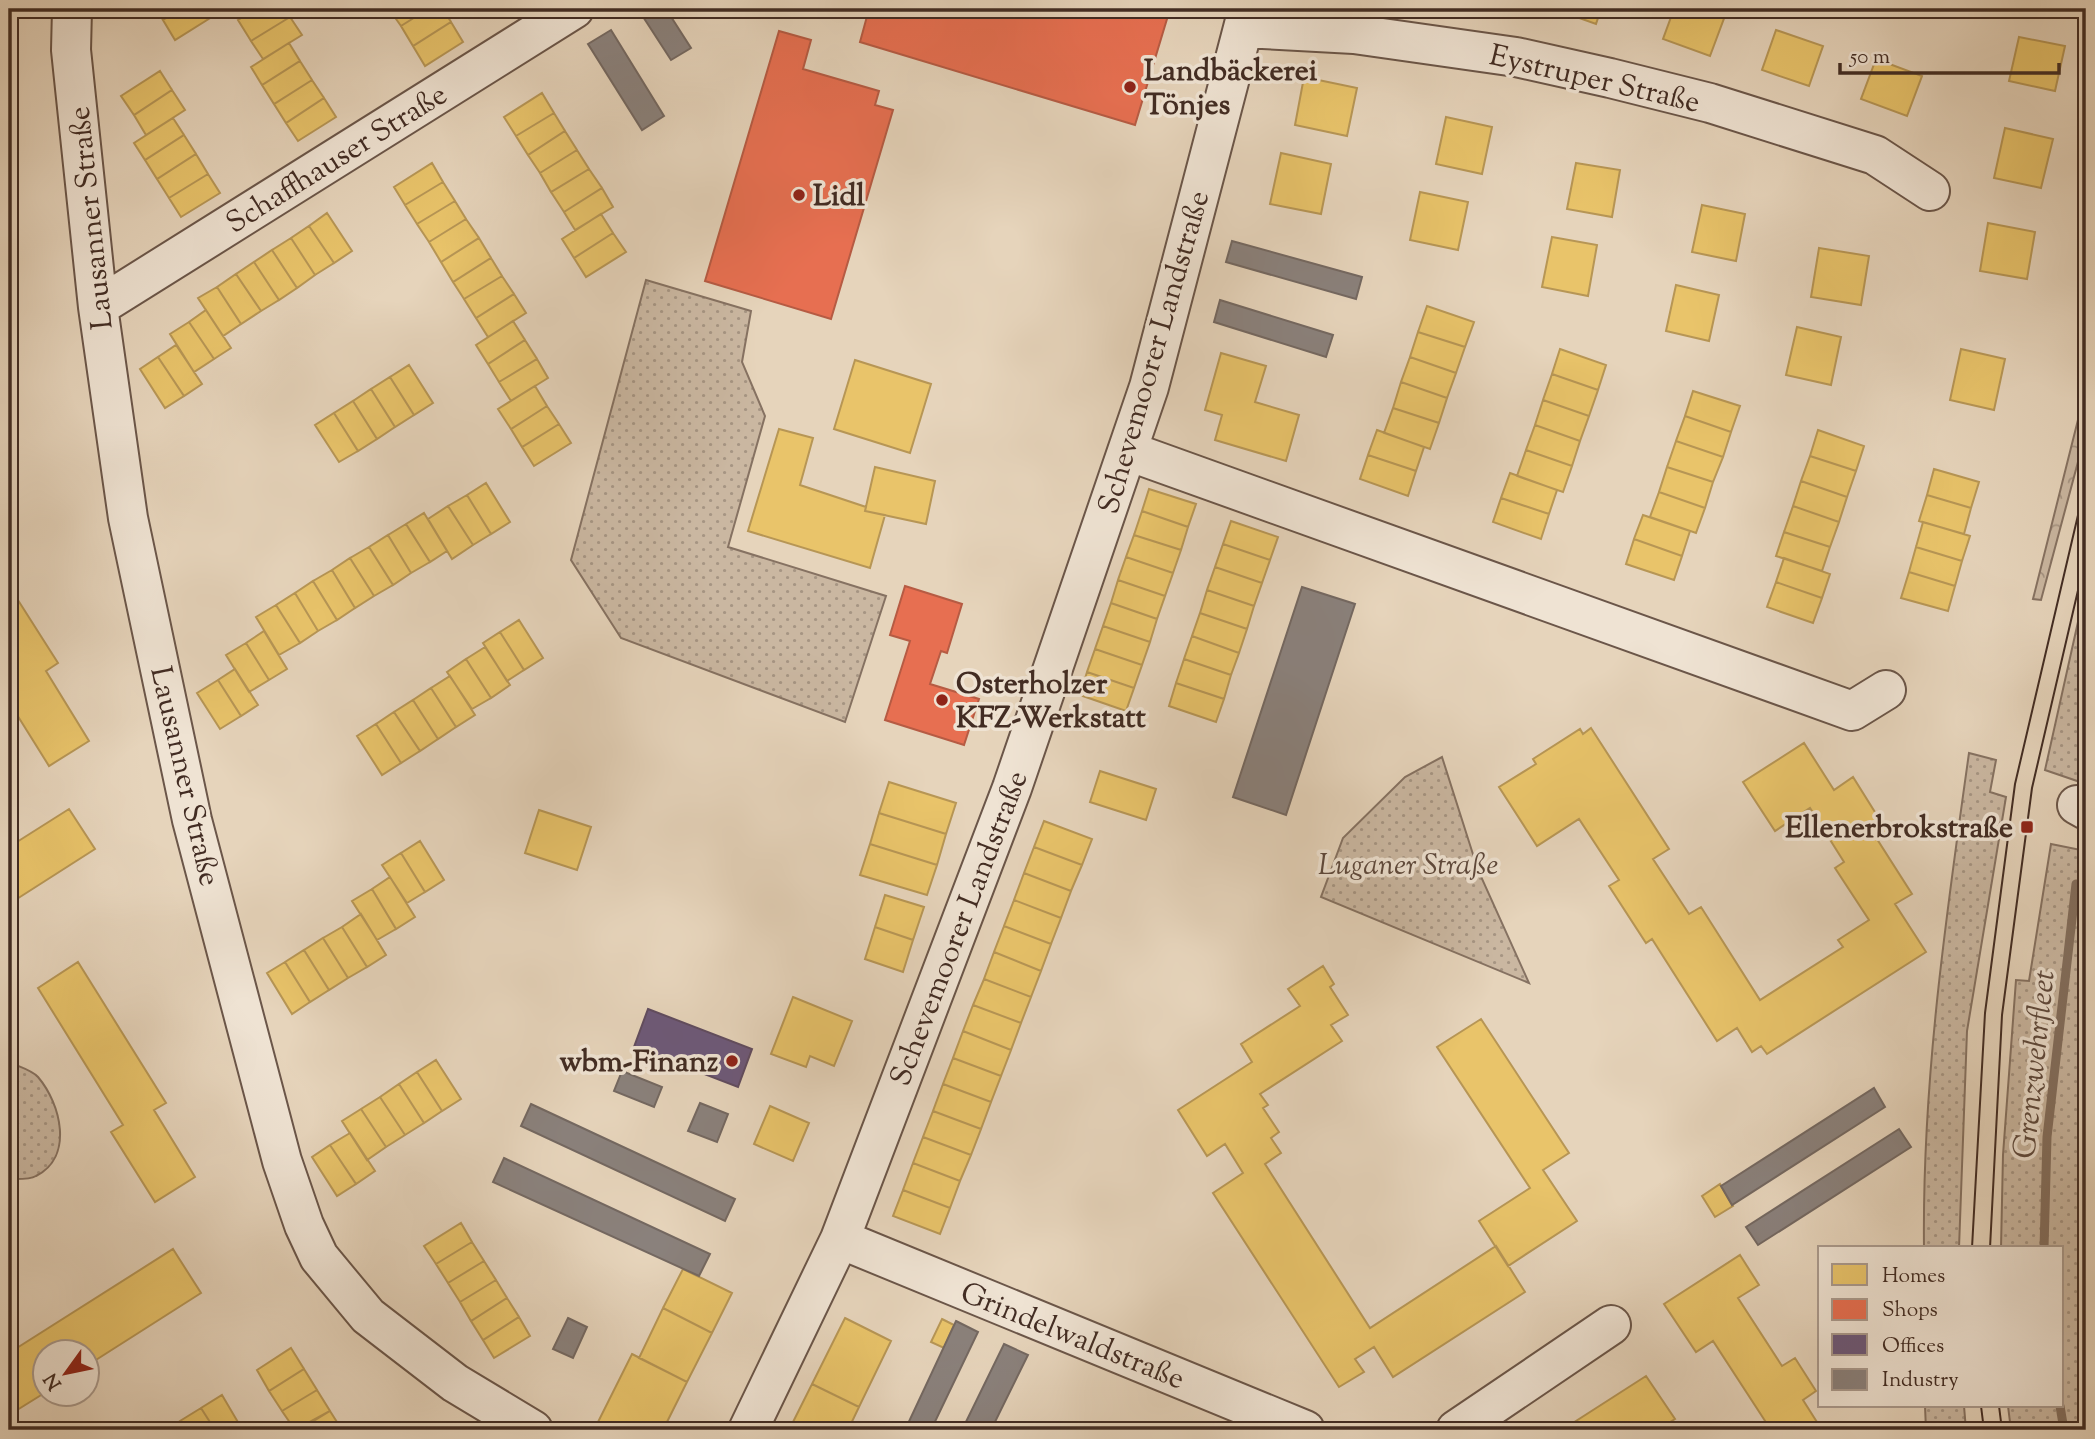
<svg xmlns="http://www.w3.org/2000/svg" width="2095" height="1439" viewBox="0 0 2095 1439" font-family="'Sorts Mill Goudy',serif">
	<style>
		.green { fill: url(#green-dots); stroke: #867262; stroke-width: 2 }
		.forest { fill: url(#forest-crowns); stroke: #867262; stroke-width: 2 }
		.homes { fill: #e9c46a; stroke: #b79655; stroke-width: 2 }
		.shops { fill: #e76f51; stroke: #b65b43; stroke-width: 2 }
		.offices { fill: #6d597a; stroke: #604c60; stroke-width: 2 }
		.industry { fill: #8a817c; stroke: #746861; stroke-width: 2 }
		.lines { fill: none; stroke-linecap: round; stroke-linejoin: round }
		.stream { stroke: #836f5f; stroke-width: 9 }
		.minor-casing { stroke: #6b5649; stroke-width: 42 }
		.minor { stroke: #efe3d3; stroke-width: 38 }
		.tram { stroke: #422c23; stroke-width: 2 }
		.poi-dot { fill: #8f2418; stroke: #efe3d3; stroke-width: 2.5 }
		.labels { text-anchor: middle; stroke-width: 7; stroke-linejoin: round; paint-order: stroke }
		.poi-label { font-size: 30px; font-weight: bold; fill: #422c23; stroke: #efe3d3; text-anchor: start }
		.street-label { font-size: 30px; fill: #422c23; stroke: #efe3d3 }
		.park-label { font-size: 30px; font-style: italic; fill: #5d483c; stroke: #efe3d3 }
		.water-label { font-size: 32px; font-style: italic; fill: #5d483c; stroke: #efe3d3 }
	</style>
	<defs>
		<pattern id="green-dots" width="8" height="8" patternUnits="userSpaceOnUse" patternTransform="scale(1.75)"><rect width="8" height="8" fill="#cab7a1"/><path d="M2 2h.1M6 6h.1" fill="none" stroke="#a69583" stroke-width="1.8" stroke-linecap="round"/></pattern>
		<pattern id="forest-crowns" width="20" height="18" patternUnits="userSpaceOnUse" patternTransform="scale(1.75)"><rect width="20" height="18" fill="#cab7a1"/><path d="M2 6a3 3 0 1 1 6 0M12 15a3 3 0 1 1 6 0" fill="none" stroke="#a69583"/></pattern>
	</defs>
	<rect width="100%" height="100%" fill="#e6d4bb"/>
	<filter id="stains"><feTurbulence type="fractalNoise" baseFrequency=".00286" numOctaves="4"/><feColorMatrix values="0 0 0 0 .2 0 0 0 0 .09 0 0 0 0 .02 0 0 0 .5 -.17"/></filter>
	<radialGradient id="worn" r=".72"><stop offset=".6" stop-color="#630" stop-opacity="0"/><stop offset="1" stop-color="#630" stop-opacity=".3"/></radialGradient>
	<path class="green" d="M646 280 751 311 742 362 765 416 728 547 886 596 845 722 621 638 571 560Z
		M2086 586V784L2045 770Z
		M1969 753 1996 760 1990 792 2006 797 1967 1031 1959 1248H1924C1922 1082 1946 917 1969 753Z
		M1442 757 1478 870 1529 983 1321 897 1343 838 1405 777Z
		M2051 844 2086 851V1430H2011L2008 1406H2062V1248H2001L2003 1155 2016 980 2029 981Z
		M9 1062C17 1066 32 1070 38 1077 61 1104 74 1157 36 1176 29 1180 17 1179 9 1179Z
		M1925 1406H1964L1966 1430H1926Z"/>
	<path class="forest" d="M2086 388V432L2041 600 2033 599Z"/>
	<path class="homes" d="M156 9H181L163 20Z
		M181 9H211L215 15 175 40 163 20Z
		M256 9H285L290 17 251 41 238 20Z
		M389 9H428L401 26Z
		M428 9H443L451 22 413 46 401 26Z
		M1554 9H1601L1596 24Z
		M1674 9H1714L1726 13 1710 56 1663 39Z
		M290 17 302 35 263 59 251 41Z
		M451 22 463 42 425 66 413 46Z
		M1776 30 1823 46 1809 86 1762 70Z
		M2019 37 2065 46 2055 91 2009 81Z
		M289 43 300 61 262 85 251 67Z
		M1876 59 1922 76 1907 116 1861 99Z
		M300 61 312 80 274 104 262 85Z
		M160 71 172 90 134 115 121 96Z
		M1304 77 1357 88 1347 136 1295 125Z
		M312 80 324 98 286 123 274 104Z
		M172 90 185 110 146 135 134 115Z
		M542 93 554 113 516 136 504 117Z
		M324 98 336 117 298 141 286 123Z
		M554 113 565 131 528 155 516 136Z
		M1446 117 1492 127 1482 174 1436 164Z
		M173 118 184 135 145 160 134 143Z
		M2005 128 2053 139 2041 188 1994 178Z
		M565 131 577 150 540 173 528 155Z
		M184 135 196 154 157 179 145 160Z
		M577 150 589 169 551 192 540 173Z
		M1281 153 1331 164 1321 214 1270 204Z
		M196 154 208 174 169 198 157 179Z
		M432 163 443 182 405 205 394 187Z
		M1576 163 1620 170 1612 217 1567 209Z
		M589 169 602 188 564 212 551 192Z
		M208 174 220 193 181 217 169 198Z
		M443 182 455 201 417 224 405 205Z
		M602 188 613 207 575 230 564 212Z
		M1420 192 1468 202 1458 250 1410 240Z
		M455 201 466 219 429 242 417 224Z
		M1702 205 1745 214 1736 261 1692 252Z
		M327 213 352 251 334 263 309 226Z
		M601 214 613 233 574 258 562 239Z
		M466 219 479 238 441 262 429 242Z
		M1988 223 2035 232 2027 279 1980 271Z
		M309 226 334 263 315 275 291 238Z
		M613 233 626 252 586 277 574 258Z
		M1552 237 1597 245 1588 296 1542 287Z
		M291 238 315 275 297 288 272 250Z
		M479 238 491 258 453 282 441 262Z
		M1819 248 1869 256 1861 305 1811 297Z
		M272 250 297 288 279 300 254 262Z
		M491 258 502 276 464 299 453 282Z
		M254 262 279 300 261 311 236 274Z
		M236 274 261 311 241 324 217 287Z
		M502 276 514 294 476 318 464 299Z
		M1676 285 1719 295 1709 341 1666 331Z
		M217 287 241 324 223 336 198 298Z
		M514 294 526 313 488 337 476 318Z
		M1427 306 1474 322 1465 347 1418 332Z
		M206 310 231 348 214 359 189 322Z
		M513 321 525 340 488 364 476 345Z
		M189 322 214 359 194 372 170 334Z
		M1797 327 1841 337 1831 385 1786 375Z
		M1418 332 1465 347 1456 373 1410 357Z
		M525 340 537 359 499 382 488 364Z
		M176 345 202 384 184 396 158 357Z
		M1560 349 1606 365 1598 390 1552 374Z
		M1961 349 2005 359 1994 410 1950 400Z
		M1221 353 1266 366 1255 402 1299 415 1286 461 1215 440 1222 415 1205 410Z
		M158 357 184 396 165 408 140 369Z
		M1410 357 1456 373 1447 398 1401 382Z
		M537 359 548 378 511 401 499 382Z
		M855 360 931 384 910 453 834 429Z
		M409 365 433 403 414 415 390 377Z
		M1552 374 1598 390 1589 416 1543 400Z
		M390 377 414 415 395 427 371 389Z
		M1401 382 1447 398 1439 423 1393 408Z
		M535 386 547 406 511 429 498 409Z
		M371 389 395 427 377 439 353 401Z
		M1693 391 1740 406 1731 432 1685 416Z
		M1543 400 1589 416 1580 441 1535 425Z
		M353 401 377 439 358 451 334 413Z
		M547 406 559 424 522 447 511 429Z
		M1393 408 1439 423 1430 449 1384 433Z
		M334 413 358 451 339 462 315 425Z
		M1685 416 1731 432 1723 457 1676 441Z
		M559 424 571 443 534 466 522 447Z
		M1535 425 1580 441 1572 466 1526 450Z
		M779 429 813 438 800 485 866 507 865 511 885 515 870 568 748 531Z
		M1377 430 1424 447 1416 471 1368 455Z
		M1818 430 1864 446 1856 471 1810 456Z
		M1676 441 1723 457 1713 482 1667 467Z
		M1526 450 1572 466 1563 492 1517 476Z
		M1368 455 1416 471 1408 496 1360 479Z
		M1810 456 1856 471 1847 497 1801 481Z
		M875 467 935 481 926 524 865 511Z
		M1667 467 1713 482 1705 508 1659 492Z
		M1934 469 1979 482 1971 508 1927 495Z
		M1510 473 1557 490 1549 514 1501 498Z
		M1801 481 1847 497 1839 522 1793 506Z
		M486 483 510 522 491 534 467 495Z
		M1149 489 1196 504 1188 527 1142 511Z
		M1659 492 1705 508 1696 533 1650 517Z
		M467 495 491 534 473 545 448 506Z
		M1927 495 1971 508 1964 534 1919 521Z
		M1501 498 1549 514 1541 539 1493 522Z
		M448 506 473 545 452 559 428 519Z
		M1793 506 1839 522 1830 547 1784 532Z
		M1142 511 1188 527 1181 550 1134 535Z
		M424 513 447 551 430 562 406 524Z
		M1643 515 1690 531 1682 556 1634 539Z
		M1231 521 1278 537 1270 560 1223 544Z
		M1923 522 1970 536 1962 561 1916 547Z
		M406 524 430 562 411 573 388 535Z
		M1784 532 1830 547 1822 571 1776 556Z
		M388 535 411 573 393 585 369 547Z
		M1134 535 1181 550 1173 573 1126 557Z
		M1634 539 1682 556 1674 580 1626 564Z
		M1223 544 1270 560 1262 583 1215 567Z
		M369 547 393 585 374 596 350 558Z
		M1916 547 1962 561 1955 586 1909 572Z
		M1126 557 1173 573 1165 596 1118 580Z
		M350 558 374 596 355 608 332 570Z
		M1784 558 1830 574 1822 598 1776 582Z
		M1215 567 1262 583 1254 606 1207 590Z
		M332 570 355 608 337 620 313 581Z
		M1909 572 1955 586 1948 611 1901 598Z
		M1118 580 1165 596 1157 619 1111 603Z
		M313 581 337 620 318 631 295 593Z
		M1776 582 1822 598 1813 623 1767 607Z
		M9 586 58 663 46 671 89 741 49 766 9 702V692L16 687 9 676Z
		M1207 590 1254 606 1247 629 1200 613Z
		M295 593 318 631 300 643 276 605Z
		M1111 603 1157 619 1150 642 1103 626Z
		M276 605 300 643 279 655 256 617Z
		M1200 613 1247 629 1239 653 1192 636Z
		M519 620 543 658 524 670 500 632Z
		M1103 626 1150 642 1142 665 1095 649Z
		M264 631 287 669 269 680 246 643Z
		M500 632 524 670 507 681 483 643Z
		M1192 636 1239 653 1231 675 1184 659Z
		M246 643 269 680 249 692 226 655Z
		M485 647 510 685 491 698 466 659Z
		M1095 649 1142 665 1134 688 1087 672Z
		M466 659 491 698 472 709 447 672Z
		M1184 659 1231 675 1224 699 1176 683Z
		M235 669 258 705 241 716 218 680Z
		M1087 672 1134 688 1126 711 1080 695Z
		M450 676 475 715 456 727 431 688Z
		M218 680 241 716 220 729 197 693Z
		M1176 683 1224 699 1216 722 1169 706Z
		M431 688 456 727 438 739 413 700Z
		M413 700 438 739 420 751 394 712Z
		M394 712 420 751 401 763 376 724Z
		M376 724 401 763 382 775 357 736Z
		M1591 728 1669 849 1653 859 1689 914 1701 907 1760 1000 1843 947 1838 940 1869 920 1835 868 1844 862 1810 808 1775 831 1743 782 1804 743 1834 790 1853 777 1888 833 1877 839 1912 894 1895 904 1926 952 1767 1054 1761 1046 1752 1052 1737 1028 1717 1041 1652 939 1646 943 1609 886 1619 880 1579 819 1537 846 1499 787 1536 764 1533 759 1580 729 1583 734Z
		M1100 771 1156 789 1146 820 1090 802Z
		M889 782 956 803 946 834 879 813Z
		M69 809 95 849 9 904V847Z
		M539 810 591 827 577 870 525 853Z
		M879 813 946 834 937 865 870 844Z
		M1044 821 1092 839 1082 865 1034 847Z
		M420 841 444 880 425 892 401 853Z
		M870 844 937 865 927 895 860 875Z
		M1034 847 1082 865 1071 891 1024 873Z
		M401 853 425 892 407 903 382 865Z
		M1024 873 1071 891 1061 918 1014 900Z
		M390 877 415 917 396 929 372 889Z
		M372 889 396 929 377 940 352 901Z
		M885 895 924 907 913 940 875 927Z
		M1014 900 1061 918 1051 944 1004 926Z
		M361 914 386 955 367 967 342 927Z
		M1004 926 1051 944 1041 971 994 952Z
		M342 927 367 967 348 978 323 938Z
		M875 927 913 940 903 972 865 959Z
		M323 938 348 978 329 990 304 950Z
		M304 950 329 990 310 1002 285 962Z
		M994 952 1041 971 1031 997 984 979Z
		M78 962 166 1103 154 1110 195 1177 155 1202 111 1132 123 1125 38 988Z
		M285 962 310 1002 292 1014 267 973Z
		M1323 966 1334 984 1330 987 1348 1015 1331 1025 1342 1041 1260 1094 1268 1105 1263 1108 1279 1132 1271 1138 1281 1153 1265 1164 1370 1328 1496 1246 1525 1292 1393 1377 1374 1347 1355 1359 1364 1372 1339 1387 1213 1193 1243 1173 1225 1144 1207 1156 1178 1110 1252 1062 1241 1044 1300 1006 1288 989Z
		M984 979 1031 997 1021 1023 973 1005Z
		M793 997 852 1021 834 1066 810 1056 806 1067 771 1054Z
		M973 1005 1021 1023 1011 1050 963 1031Z
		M1481 1019 1569 1153 1543 1170 1577 1221 1508 1266 1479 1221 1530 1188 1437 1047Z
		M963 1031 1011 1050 1001 1076 953 1058Z
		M953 1058 1001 1076 991 1102 943 1084Z
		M436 1060 461 1099 442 1111 417 1072Z
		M417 1072 442 1111 424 1123 399 1084Z
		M399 1084 424 1123 405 1135 380 1097Z
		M943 1084 991 1102 981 1129 933 1111Z
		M380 1097 405 1135 386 1147 361 1109Z
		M770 1106 809 1123 793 1161 754 1144Z
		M361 1109 386 1147 367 1160 342 1121Z
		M933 1111 981 1129 971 1155 923 1137Z
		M350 1133 375 1171 356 1184 330 1145Z
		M923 1137 971 1155 960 1181 913 1163Z
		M330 1145 356 1184 337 1196 312 1157Z
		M913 1163 960 1181 950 1208 903 1190Z
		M1720 1184 1733 1206 1715 1217 1702 1196Z
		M903 1190 950 1208 940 1234 893 1216Z
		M461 1223 472 1242 436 1264 424 1246Z
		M472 1242 484 1261 448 1283 436 1264Z
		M173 1249 201 1293 88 1365V1352H46V1392L9 1415V1353Z
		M1740 1255 1759 1285 1738 1298 1782 1366 1795 1358 1816 1391 1803 1400 1822 1430H1771L1713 1341 1696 1352 1664 1304Z
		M484 1261 496 1280 460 1302 448 1283Z
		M683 1269 732 1293 712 1333 663 1308Z
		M496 1280 507 1298 471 1321 460 1302Z
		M507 1298 519 1317 483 1340 471 1321Z
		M663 1308 712 1333 687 1382 639 1358Z
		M519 1317 530 1336 494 1358 483 1340Z
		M845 1318 891 1341 859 1407 812 1384Z
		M942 1319 954 1325 944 1348 931 1342Z
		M291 1348 304 1369 269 1391 257 1370Z
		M632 1354 687 1382 663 1430H614L598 1422Z
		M304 1369 317 1390 282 1411 269 1391Z
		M1646 1376 1675 1419 1657 1430H1562Z
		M812 1384 859 1407 848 1430H789Z
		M317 1390 330 1411 295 1430 282 1411Z
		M222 1395 242 1429 240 1430H215L201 1408Z
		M201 1408 215 1430H186L180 1421Z
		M330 1411 342 1430H299Z
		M180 1421 186 1430H165Z"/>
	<path class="shops" d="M869 9H1170L1135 125 860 42Z
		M779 31 811 40 803 69 879 91 875 105 893 110 831 319 705 281Z
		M905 586 962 604 947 653 941 651 930 684 979 699 964 745 885 720 910 641 890 635Z"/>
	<path class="offices" d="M648 1009 752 1049 738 1087 634 1047Z"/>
	<path class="industry" d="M645 9H666L691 48 671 60 640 12Z
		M611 30 664 116 642 130 588 44Z
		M1232 241 1362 277 1356 299 1226 262Z
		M1220 300 1333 335 1326 357 1214 322Z
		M1302 587 1355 604 1286 815 1233 797Z
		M622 1071 662 1087 654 1107 614 1091Z
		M1874 1088 1885 1107 1732 1205 1721 1186Z
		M700 1103 728 1114 717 1142 688 1131Z
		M531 1104 735 1199 725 1221 521 1126Z
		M1899 1129 1911 1147 1758 1245 1746 1227Z
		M504 1158 710 1254 699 1276 493 1182Z
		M568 1318 587 1327 573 1358 553 1349Z
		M956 1321 978 1332 931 1430H905Z
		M1004 1344 1028 1355 991 1430H962Z"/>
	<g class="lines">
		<path class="stream" d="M2044 1248 2047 1137 2076 884
			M2060 1406 2064 1430"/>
		<defs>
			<path id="minor" d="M72 9 71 50 98 307 128 518 192 820 282 1161 304 1225 319 1257 368 1316 455 1383 533 1430
				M1243 28 1354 34 1516 57 1610 78 1710 103 1875 155 1930 191
				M98 307 574 9
				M1128 451 1852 711 1886 690
				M2077 805 2086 810
				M840 1239 1305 1430
				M748 1430 840 1239 1012 788 1149 387 1248 9
				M1456 1430 1611 1325"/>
		</defs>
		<use href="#minor" class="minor-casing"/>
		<use href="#minor" class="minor"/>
		<path class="tram" d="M1972 1248 1985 1013 2015 784 2086 481
			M1990 1248 2002 1015 2032 788 2086 556
			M1981 1406 1984 1430
			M1999 1406 2002 1430"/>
	</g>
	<g class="poi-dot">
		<circle cx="1130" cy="87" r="7"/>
		<circle cx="799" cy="195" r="7"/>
		<circle cx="942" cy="700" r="7"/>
		<rect x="2020" y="820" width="14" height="14" rx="3.5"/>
		<circle cx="732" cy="1061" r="7"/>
	</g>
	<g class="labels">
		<g class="poi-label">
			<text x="1144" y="80">Landbäckerei<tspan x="1144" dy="34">Tönjes</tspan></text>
			<text x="813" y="205">Lidl</text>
			<text x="956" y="693">Osterholzer<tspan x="956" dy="34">KFZ-Werkstatt</tspan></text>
			<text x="2013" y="837" text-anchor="end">Ellenerbrokstraße</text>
			<text x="718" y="1071" text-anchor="end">wbm-Finanz</text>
		</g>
		<g class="street-label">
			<text transform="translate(1595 78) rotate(13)" y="10">Eystruper Straße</text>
			<text transform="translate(336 158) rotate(-32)" y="10">Schaffhauser Straße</text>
			<text transform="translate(90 218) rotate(-96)" y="10">Lausanner Straße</text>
			<text transform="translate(1153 352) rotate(-74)" y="10">Schevemoorer Landstraße</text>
			<text transform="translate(186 776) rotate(77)" y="10">Lausanner Straße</text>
			<text transform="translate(958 928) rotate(-69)" y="10">Schevemoorer Landstraße</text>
			<text transform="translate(1073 1335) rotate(22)" y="10">Grindelwaldstraße</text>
		</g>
		<g class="park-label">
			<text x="1408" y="874">Luganer Straße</text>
		</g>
		<g class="water-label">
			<text transform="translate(2033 1064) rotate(-84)" y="11">Grenzwehrfleet</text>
		</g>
	</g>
	<rect width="2095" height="1439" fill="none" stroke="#e6d4bb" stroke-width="35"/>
	<rect x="10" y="10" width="2074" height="1418" fill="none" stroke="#422c23" stroke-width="3.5"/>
	<rect x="18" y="18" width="2060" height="1404" fill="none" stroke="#422c23" stroke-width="2"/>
	<rect x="1818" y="1246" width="245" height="161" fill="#efe3d3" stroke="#aa9a8d" stroke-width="2"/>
	<rect x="1832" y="1264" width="35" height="21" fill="#e9c46a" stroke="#aa9a8d" stroke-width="2"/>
	<text x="1882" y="1282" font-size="21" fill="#422c23">Homes</text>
	<rect x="1832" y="1299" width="35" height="21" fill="#e76f51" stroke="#aa9a8d" stroke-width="2"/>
	<text x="1882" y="1316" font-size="21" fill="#422c23">Shops</text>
	<rect x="1832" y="1334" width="35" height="21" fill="#6d597a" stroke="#aa9a8d" stroke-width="2"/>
	<text x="1882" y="1352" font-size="21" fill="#422c23">Offices</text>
	<rect x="1832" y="1369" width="35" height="21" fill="#8a817c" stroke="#aa9a8d" stroke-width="2"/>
	<text x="1882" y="1386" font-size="21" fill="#422c23">Industry</text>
	<g transform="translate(66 1373) rotate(237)"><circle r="33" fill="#efe3d3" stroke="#aa9a8d" stroke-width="2"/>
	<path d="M0-5L12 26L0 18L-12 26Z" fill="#8f2418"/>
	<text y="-10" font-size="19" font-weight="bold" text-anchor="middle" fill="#422c23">N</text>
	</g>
	<path d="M1840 63v10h219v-10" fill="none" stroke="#422c23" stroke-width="3.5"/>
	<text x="1850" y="63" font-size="21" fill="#422c23" stroke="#efe3d3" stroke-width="5" paint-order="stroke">50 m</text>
	<rect width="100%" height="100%" filter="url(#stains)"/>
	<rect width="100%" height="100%" fill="url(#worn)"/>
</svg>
